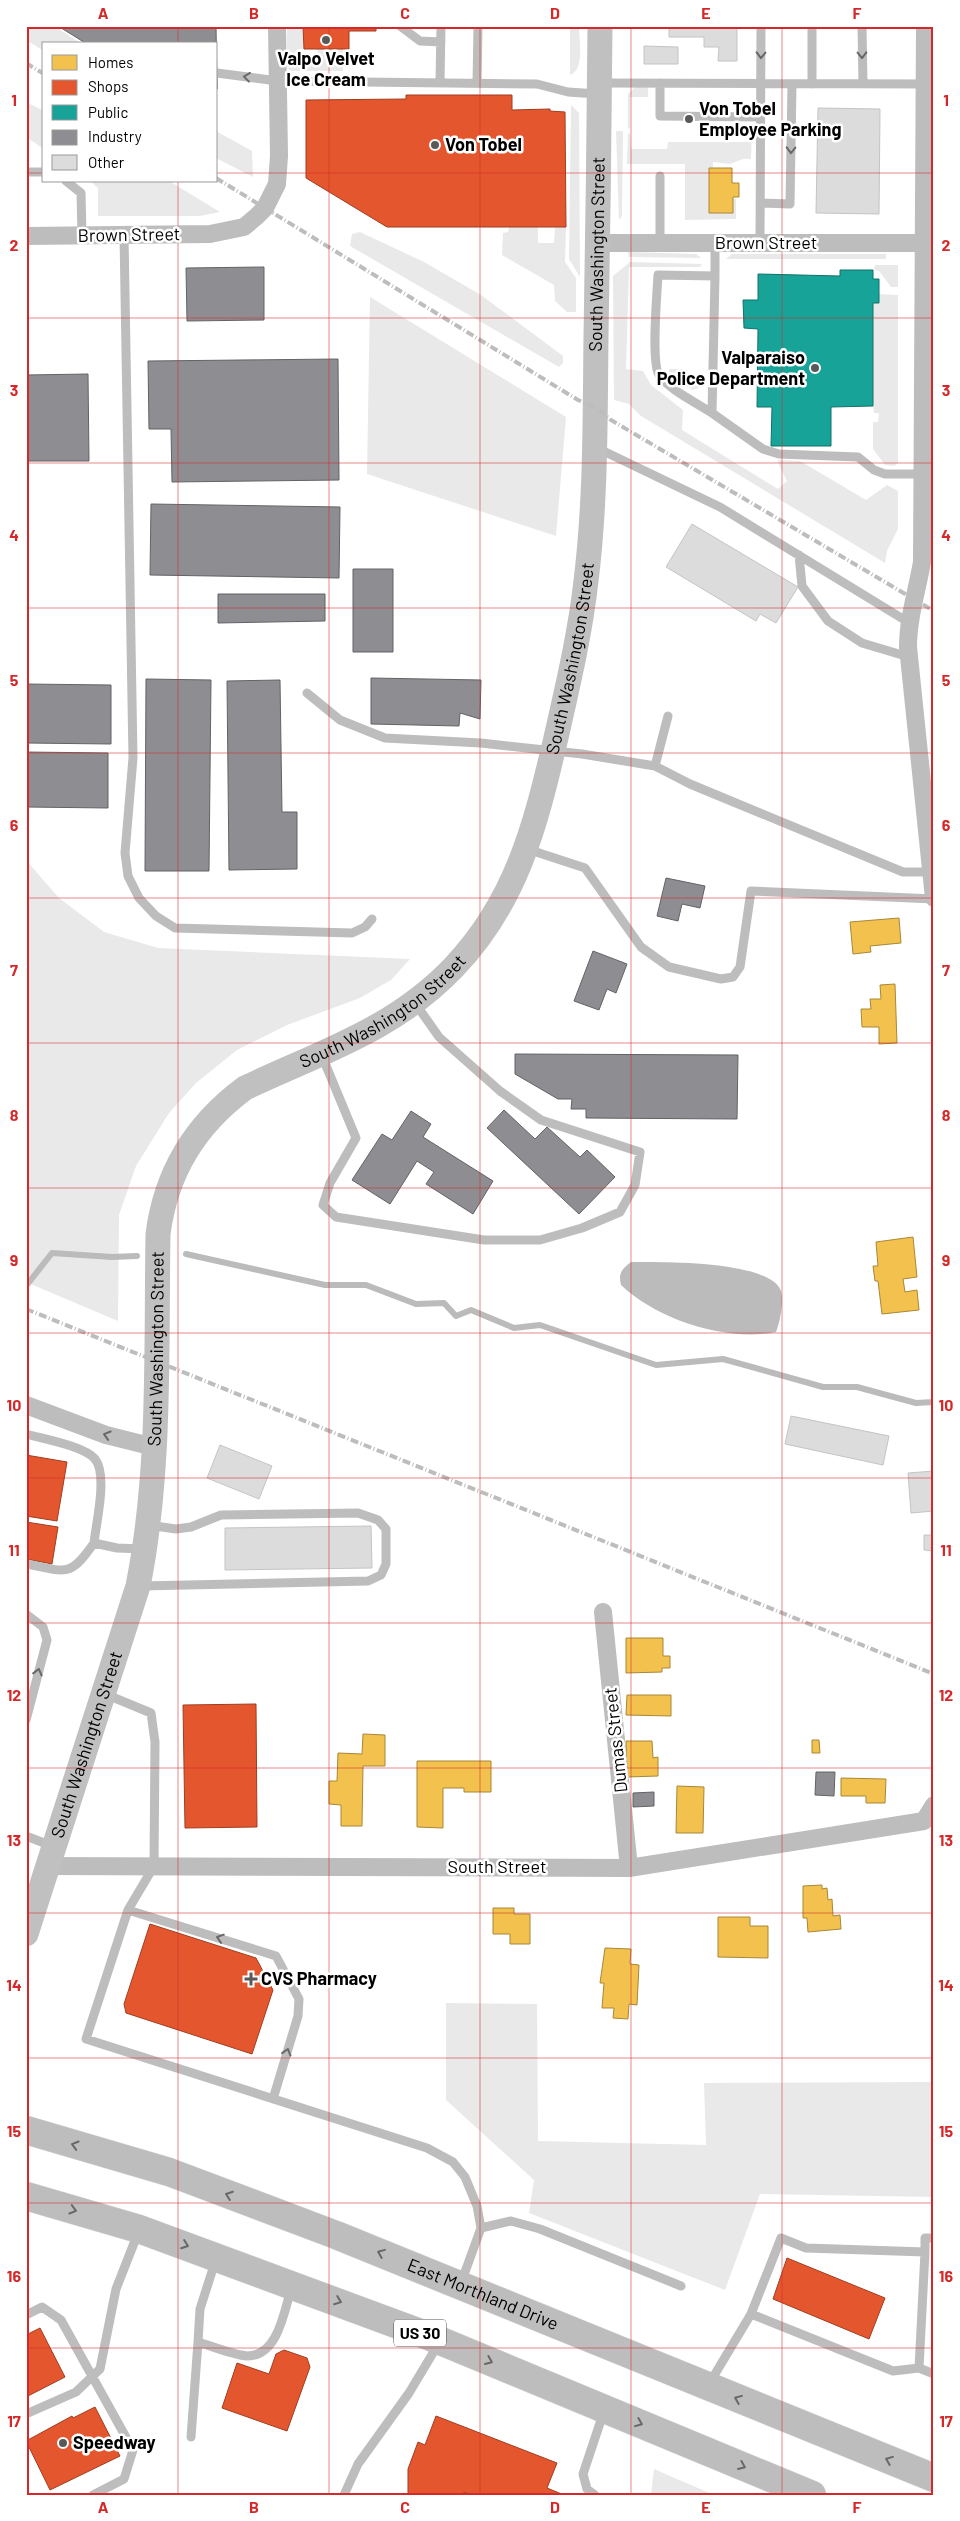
<svg xmlns="http://www.w3.org/2000/svg" width="960" height="2521" viewBox="0 0 960 2521" font-family="Barlow,sans-serif">
	<style>
		.green { fill: #e9e9e9 }
		.water { fill: #bbb }
		.homes { fill: #f2c14e; stroke: #a98737 }
		.shops { fill: #e4572e; stroke: #a03d20 }
		.public { fill: #17a398; stroke: #10726a }
		.industry { fill: #8d8d92; stroke: #636366 }
		.lines { fill: none; stroke-linecap: round; stroke-linejoin: round }
		.stream { stroke: #bbb; stroke-width: 6 }
		.building { fill: #dcdcdc; stroke: #c4c4c4 }
		.highway-casing { stroke: #dbdbdb; stroke-width: 29 }
		.lane { stroke: #bdbdbd; stroke-width: 9 }
		.street { stroke: #bdbdbd; stroke-width: 18 }
		.secondary { stroke: #c0c0c0; stroke-width: 25 }
		.highway { stroke: #bdbdbd; stroke-width: 28 }
		.rail { stroke: #bdbdbd; stroke-width: 4; stroke-dasharray: 8 2.5 1 2.5; stroke-linecap: butt }
		.oneway { stroke: #686868 }
		.grid { fill: none; stroke: #d62828; stroke-width: 1; stroke-opacity: 0.55 }
		.poi-dot { fill: #595959; stroke: #fff; stroke-width: 2 }
		.labels { text-anchor: middle; stroke-width: 5; stroke-linejoin: round; paint-order: stroke }
		.shield { fill: #fff; stroke: #4c4c4c; stroke-width: 1 }
		.shield-label { font-size: 16px; font-weight: bold; fill: #000 }
		.poi-label { font-size: 18px; font-weight: bold; fill: #000; stroke: #fff; text-anchor: start }
		.street-label { font-size: 18px; fill: #000; stroke: #fff }
		.neatline { fill: none; stroke: #d62828; stroke-width: 2 }
		.grid-label { font-size: 16px; text-anchor: middle; font-weight: bold; fill: #d62828 }
	</style>
	<rect width="100%" height="100%" fill="#fff"/>
	<path class="green" d="M26 26H54L82 44H44V51L26 40Z
		M287 26H303L304 49H299L300 62H312V56L318 55 317 49H343V71H291L287 67Z
		M570 26H579C579 40 585 70 570 75Z
		M644 86 648 88V97H630V129L628 128V94L635 87Z
		M26 102 44 111V149L26 137Z
		M571 105 579 113 580 277 569 259Z
		M748 130H752L751 159H743L730 164 713 162V168H709V213H733V199H736V219L685 220V164H627L628 134 630 133 631 149H667L668 142H747Z
		M216 131 252 151 253 177 216 158Z
		M616 131H623L622 216 619 220Z
		M90 181H169L220 212 200 216H98V188Z
		M509 227H538V243H554L555 227H566L565 262 576 278V312H567L555 301 554 285 502 255 503 233 508 232Z
		M360 232 424 262 481 295 563 356V363L559 367 350 246 352 234Z
		M628 252 696 254 701 258 629 257Z
		M732 254H886V259H726Z
		M630 262 702 264 700 267H629L626 369 643 371 651 385 683 410 682 430 778 489 787 481 779 465 778 460 800 461 866 500 887 485 898 491V529L887 551 885 563 641 416 629 404 614 400 613 276Z
		M875 265H898V287H891L879 271 874 270Z
		M879 294 898 295V463L894 466 885 465 873 449V422H878L879 413H874L873 406V303H879Z
		M370 297 566 417 556 536 367 474Z
		M669 369H683V377L698 379 699 388 692 390 669 372Z
		M26 860 59 898 104 932 158 948 410 959 391 980 360 998 287 1025 237 1050 196 1083 169 1113 136 1166 119 1215 118 1321 26 1282Z
		M446 2003 537 2004 538 2141 706 2145 704 2083 934 2082V2197L760 2194 725 2290 529 2213 534 2180 446 2100Z
		M654 2469 714 2495H651Z"/>
	<path class="water" d="M631 1262C659 1262 770 1260 781 1291 784 1301 780 1322 776 1332 726 1342 658 1320 621 1285 618 1273 622 1269 631 1262Z"/>
	<path class="homes" d="M709 168H732V183H739V197H733V213H709Z
		M899 918 901 943 870 946 871 952 853 954 850 922Z
		M895 984 897 1043 879 1044V1027H862L861 1009H871L870 999H881L880 985Z
		M913 1237 917 1277 903 1279 905 1292 917 1290 919 1310 882 1314 878 1281H875L873 1266H878L876 1242Z
		M626 1638H663V1656H670V1668H662V1672L626 1673Z
		M627 1695H671V1716L626 1715Z
		M363 1734 385 1735V1766H363L362 1826H341V1805L329 1804V1781H337L338 1753 362 1754Z
		M812 1740H819L820 1753H812Z
		M626 1741H652L653 1758 658 1757V1776L627 1777Z
		M417 1761H491V1792H464V1788H443V1828L417 1827Z
		M841 1778 886 1779 885 1803H866V1796H841Z
		M677 1786 704 1787 703 1833H676Z
		M822 1885V1889L827 1888 828 1900 832 1899 833 1916 840 1915 841 1929 808 1932 807 1918H803V1886Z
		M493 1908H514V1914H530V1944H510V1934H493Z
		M718 1917H750V1926H768V1958L718 1957Z
		M605 1948 631 1949 630 1964 639 1965 637 2005 629 2004 628 2019 613 2018 614 2008H602L604 1983H600Z"/>
	<path class="shops" d="M303 26H376V31H349V49H304Z
		M406 95H512V110L550 109V111L565 112 566 227H387L306 178V100L406 99Z
		M26 1455 67 1462 57 1521 26 1516Z
		M26 1522 58 1527 52 1564 26 1559Z
		M256 1704 257 1827 185 1828 183 1705Z
		M150 1924 256 1958 273 1990 252 2054 126 2013 124 2004Z
		M787 2258 885 2298 869 2339 773 2299Z
		M40 2328 65 2377 26 2397V2335Z
		M284 2350 307 2358 310 2367 287 2431 222 2408 237 2363 269 2374 276 2354Z
		M95 2407 120 2456 50 2490 26 2441 72 2416 73 2418Z
		M436 2416 557 2463 547 2488 564 2495H472L464 2492V2495H408V2469L418 2442 425 2445Z"/>
	<path class="public" d="M840 270H873V279H879V303H873V406L831 407V446H771L772 407H757L758 329 744 328 743 300H758V274L840 276Z"/>
	<path class="industry" d="M58 26H216L217 89 216 44H87Z
		M264 267V320L187 321 186 268Z
		M338 359 339 480 172 482 171 429H149L148 361Z
		M88 374 89 461H26V375Z
		M151 504 340 507 339 578 150 575Z
		M353 569H393V652H353Z
		M218 594H325V621L218 623Z
		M371 678 481 680 480 719 460 713 459 726 371 724Z
		M146 679 211 680 209 871H145Z
		M280 680 282 812H297V869L229 870 227 681Z
		M26 684 111 685V744L26 743Z
		M26 752 108 753V808L26 807Z
		M666 878 705 886 700 908 682 904 678 921 657 916Z
		M593 951 627 964 616 993 607 989 599 1010 574 1001Z
		M515 1054 738 1055 737 1119 586 1118V1109H571L572 1099H558L515 1074Z
		M504 1110 535 1139 547 1127 580 1157 587 1150 615 1177 579 1214 487 1128Z
		M411 1111 431 1124 423 1137 493 1181 473 1214 426 1184 434 1172 417 1161 390 1204 352 1180 382 1134 392 1140Z
		M816 1772H835L834 1796 815 1795Z
		M654 1792V1806L633 1807V1793Z"/>
	<g class="lines">
		<path class="stream" d="M186 1254 325 1285H366L416 1304 444 1303 456 1316 471 1310 514 1328 540 1325 656 1365 723 1359 823 1387H857L916 1403 934 1402
			M26 1286 52 1253 112 1257 137 1256"/>
	</g>
	<path class="building" d="M669 26H737V61H718L719 47H704V37H669Z
		M644 46 678 47V64H644Z
		M818 108 880 109 879 214 816 213Z
		M692 524 798 587 776 623 760 614 756 621 666 567Z
		M791 1416 889 1436 883 1465 785 1444Z
		M220 1445 272 1466 259 1499 207 1478Z
		M934 1471V1511L911 1513 908 1473Z
		M371 1526 372 1568 225 1570V1528Z
		M924 1535H934V1551L924 1550Z"/>
	<g class="lines">
		<defs>
			<g id="highway">
				<path id="s2" d="M26 2130 169 2172 336 2235 934 2478"/>
				<path d="M26 2196 139 2229 431 2337 812 2495"/>
			</g>
		</defs>
		<use href="#highway" class="highway-casing"/>
		<path class="lane" d="M400 26 420 41 441 42
			M812 26V84
			M862 26 863 84
			M217 73 278 81 537 84 568 92 597 94
			M440 82 441 26
			M477 83 478 26
			M600 83 934 84
			M660 83V116L760 117
			M26 172H44
			M66 181 81 193 82 235
			M760 203 790 204 792 84
			M124 235 133 758 125 853 128 876 139 898 156 916 175 928 352 933 365 927 372 919
			M660 243V176
			M760 243 761 26
			M715 276 658 275C657 294 651 362 659 375 668 389 697 403 712 413L715 276V243
			M712 413 763 449 779 454 858 457 874 470 885 474H922
			M597 448 720 507 908 622
			M799 555 802 586 828 621 862 643 909 657
			M307 693 340 720 385 738 481 743 582 754 655 766 690 784 903 872H931
			M655 766 668 716
			M527 849 585 868 641 947 669 967 721 979 733 977 740 967 751 891 934 899
			M322 1056 356 1138 330 1183 323 1205 336 1217 484 1240H540L582 1228 620 1212 635 1185 640 1152 541 1120 500 1091 439 1037 415 1003
			M26 1434C43 1439 84 1446 95 1459 108 1475 96 1523 94 1543L117 1548 143 1549
			M26 1564C66 1571 69 1579 94 1543
			M141 1586 368 1581 381 1575 386 1564V1529L378 1520 358 1513 221 1515 191 1527 176 1529 148 1525
			M26 1614 43 1627 47 1640 26 1720
			M105 1694 151 1713 155 1742 154 1866 128 1910 86 2039 427 2148 453 2162 465 2177 477 2206 481 2228 461 2283
			M26 1836 52 1846
			M128 1910 276 1956 299 1999 298 2016 273 2099
			M481 2228 511 2221 540 2229 681 2286
			M216 2259 200 2309 198 2342C211 2346 234 2355 247 2356 278 2356 284 2312 291 2289
			M751 2314 893 2371 919 2368 934 2374
			M26 2315 42 2307 61 2320 133 2450 124 2479 93 2495
			M919 2368 925 2252
			M709 2384 751 2314 781 2238 806 2248 925 2252V2238H934
			M26 2414 76 2392 100 2369 116 2289 138 2233
			M191 2437 198 2342
			M344 2495 358 2464 409 2393 439 2343
			M595 2495 587 2489 583 2474 604 2411"/>
		<path class="street" d="M925 26 922 562C917 591 908 618 908 647L934 898
			M26 236 210 234 244 227 257 216 265 208 277 184 279 156 277 26
			M597 243H934
			M26 1405 106 1435 154 1447
			M603 1612 629 1868
			M47 1866 629 1868 924 1821 934 1805"/>
		<path class="secondary" id="s1" d="M26 1934 138 1586C161 1470 156 1351 158 1234 166 1172 195 1125 245 1088 321 1052 394 1030 454 967 516 902 535 827 555 742 567 689 580 635 586 581 596 500 595 418 596 337 598 233 599 130 600 26"/>
		<use href="#highway" class="highway"/>
		<path class="rail" d="M26 63 44 74
			M216 178 578 400 595 407 611 420 934 611
			M26 1309 934 1674"/>
	</g>
	<defs><path id="oneway-chevron" d="M-2-3.5L2.5 0L-2 3.5" fill="none" stroke-width="1.6" stroke-linecap="round" stroke-linejoin="round" transform="scale(1.25)"/></defs>
	<g class="oneway">
		<use href="#oneway-chevron" transform="translate(761 55) rotate(91)"/>
		<use href="#oneway-chevron" transform="translate(862 55) rotate(89)"/>
		<use href="#oneway-chevron" transform="translate(247 77) rotate(-173)"/>
		<use href="#oneway-chevron" transform="translate(791 150) rotate(91)"/>
		<use href="#oneway-chevron" transform="translate(107 1435) rotate(-163)"/>
		<use href="#oneway-chevron" transform="translate(38 1672) rotate(-76)"/>
		<use href="#oneway-chevron" transform="translate(220 1938) rotate(-162)"/>
		<use href="#oneway-chevron" transform="translate(287 2052) rotate(-73)"/>
		<use href="#oneway-chevron" transform="translate(75 2145) rotate(-164)"/>
		<use href="#oneway-chevron" transform="translate(229 2195) rotate(-160)"/>
		<use href="#oneway-chevron" transform="translate(73 2210) rotate(16)"/>
		<use href="#oneway-chevron" transform="translate(185 2245) rotate(20)"/>
		<use href="#oneway-chevron" transform="translate(381 2253) rotate(-158)"/>
		<use href="#oneway-chevron" transform="translate(338 2301) rotate(21)"/>
		<use href="#oneway-chevron" transform="translate(489 2361) rotate(23)"/>
		<use href="#oneway-chevron" transform="translate(738 2399) rotate(-158)"/>
		<use href="#oneway-chevron" transform="translate(639 2423) rotate(22)"/>
		<use href="#oneway-chevron" transform="translate(889 2460) rotate(-158)"/>
		<use href="#oneway-chevron" transform="translate(742 2466) rotate(23)"/>
	</g>
	<path class="grid" d="M178 26V44M329 26V2495M480 26V2495M631 26V2495M782 26V2495M26 173H44M216 173H934M178 181V2495M26 318H934M26 463H934M26 608H934M26 753H934M26 898H934M26 1043H934M26 1188H934M26 1333H934M26 1478H934M26 1623H934M26 1768H934M26 1913H934M26 2058H934M26 2203H934M26 2348H934"/>
	<g class="poi-dot">
		<circle cx="326" cy="40" r="5"/>
		<circle cx="689" cy="119" r="5"/>
		<circle cx="435" cy="145" r="5"/>
		<circle cx="815" cy="368" r="5"/>
		<path d="M248.5 1971.5h5v5h5v5h-5v5h-5v-5h-5v-5h5z"/>
		<circle cx="63" cy="2443" r="5"/>
	</g>
	<g class="labels">
		<rect class="shield" x="394" y="2319.5" width="52" height="27" rx="4"/>
		<g class="shield-label">
			<text x="420" y="2339">US 30</text>
		</g>
		<g class="poi-label">
			<text x="326" y="65" text-anchor="middle">Valpo Velvet<tspan x="326" dy="21">Ice Cream</tspan></text>
			<text x="699" y="115">Von Tobel<tspan x="699" dy="21">Employee Parking</tspan></text>
			<text x="445" y="151">Von Tobel</text>
			<text x="805" y="364" text-anchor="end">Valparaiso<tspan x="805" dy="21">Police Department</tspan></text>
			<text x="261" y="1985">CVS Pharmacy</text>
			<text x="73" y="2449">Speedway</text>
		</g>
		<g class="street-label">
			<text transform="translate(129 235) rotate(-1)" y="6">Brown Street</text>
			<text x="766" y="249">Brown Street</text>
			<text dy="6" stroke="none"><textPath href="#s1" startOffset="1878">South Washington Street</textPath></text>
			<text dy="6" stroke="none"><textPath href="#s1" startOffset="1472">South Washington Street</textPath></text>
			<text dy="6" stroke="none"><textPath href="#s1" startOffset="1052">South Washington Street</textPath></text>
			<text dy="6" stroke="none"><textPath href="#s1" startOffset="604">South Washington Street</textPath></text>
			<text transform="translate(616 1740) rotate(-96)" y="6">Dumas Street</text>
			<text dy="6" stroke="none"><textPath href="#s1" startOffset="199">South Washington Street</textPath></text>
			<text x="497" y="1873">South Street</text>
			<text dy="6" stroke="none"><textPath href="#s2" startOffset="486">East Morthland Drive</textPath></text>
		</g>
	</g>
	<rect width="960" height="2521" fill="none" stroke="#ffffff" stroke-width="55"/>
	<rect x="42" y="42" width="175" height="140" fill="#ffffff" stroke="#999999"/>
	<rect x="52" y="55" width="25" height="15" fill="#f2c14e" stroke="#999999"/>
	<text x="88" y="68" font-size="15" fill="#000000">Homes</text>
	<rect x="52" y="80" width="25" height="15" fill="#e4572e" stroke="#999999"/>
	<text x="88" y="92" font-size="15" fill="#000000">Shops</text>
	<rect x="52" y="105" width="25" height="15" fill="#17a398" stroke="#999999"/>
	<text x="88" y="118" font-size="15" fill="#000000">Public</text>
	<rect x="52" y="130" width="25" height="15" fill="#8d8d92" stroke="#999999"/>
	<text x="88" y="142" font-size="15" fill="#000000">Industry</text>
	<rect x="52" y="155" width="25" height="15" fill="#dcdcdc" stroke="#999999"/>
	<text x="88" y="168" font-size="15" fill="#000000">Other</text>
	<rect x="28" y="28" width="904" height="2466" class="neatline"/>
	<g class="grid-label">
		<text x="103" y="19">A</text>
		<text x="254" y="19">B</text>
		<text x="405" y="19">C</text>
		<text x="555" y="19">D</text>
		<text x="706" y="19">E</text>
		<text x="857" y="19">F</text>
		<text x="14" y="106">1</text>
		<text x="946" y="106">1</text>
		<text x="14" y="251">2</text>
		<text x="946" y="251">2</text>
		<text x="14" y="396">3</text>
		<text x="946" y="396">3</text>
		<text x="14" y="541">4</text>
		<text x="946" y="541">4</text>
		<text x="14" y="686">5</text>
		<text x="946" y="686">5</text>
		<text x="14" y="831">6</text>
		<text x="946" y="831">6</text>
		<text x="14" y="976">7</text>
		<text x="946" y="976">7</text>
		<text x="14" y="1121">8</text>
		<text x="946" y="1121">8</text>
		<text x="14" y="1266">9</text>
		<text x="946" y="1266">9</text>
		<text x="14" y="1411">10</text>
		<text x="946" y="1411">10</text>
		<text x="14" y="1556">11</text>
		<text x="946" y="1556">11</text>
		<text x="14" y="1701">12</text>
		<text x="946" y="1701">12</text>
		<text x="14" y="1846">13</text>
		<text x="946" y="1846">13</text>
		<text x="14" y="1991">14</text>
		<text x="946" y="1991">14</text>
		<text x="14" y="2137">15</text>
		<text x="946" y="2137">15</text>
		<text x="14" y="2282">16</text>
		<text x="946" y="2282">16</text>
		<text x="14" y="2427">17</text>
		<text x="946" y="2427">17</text>
		<text x="103" y="2513">A</text>
		<text x="254" y="2513">B</text>
		<text x="405" y="2513">C</text>
		<text x="555" y="2513">D</text>
		<text x="706" y="2513">E</text>
		<text x="857" y="2513">F</text>
	</g>
</svg>
